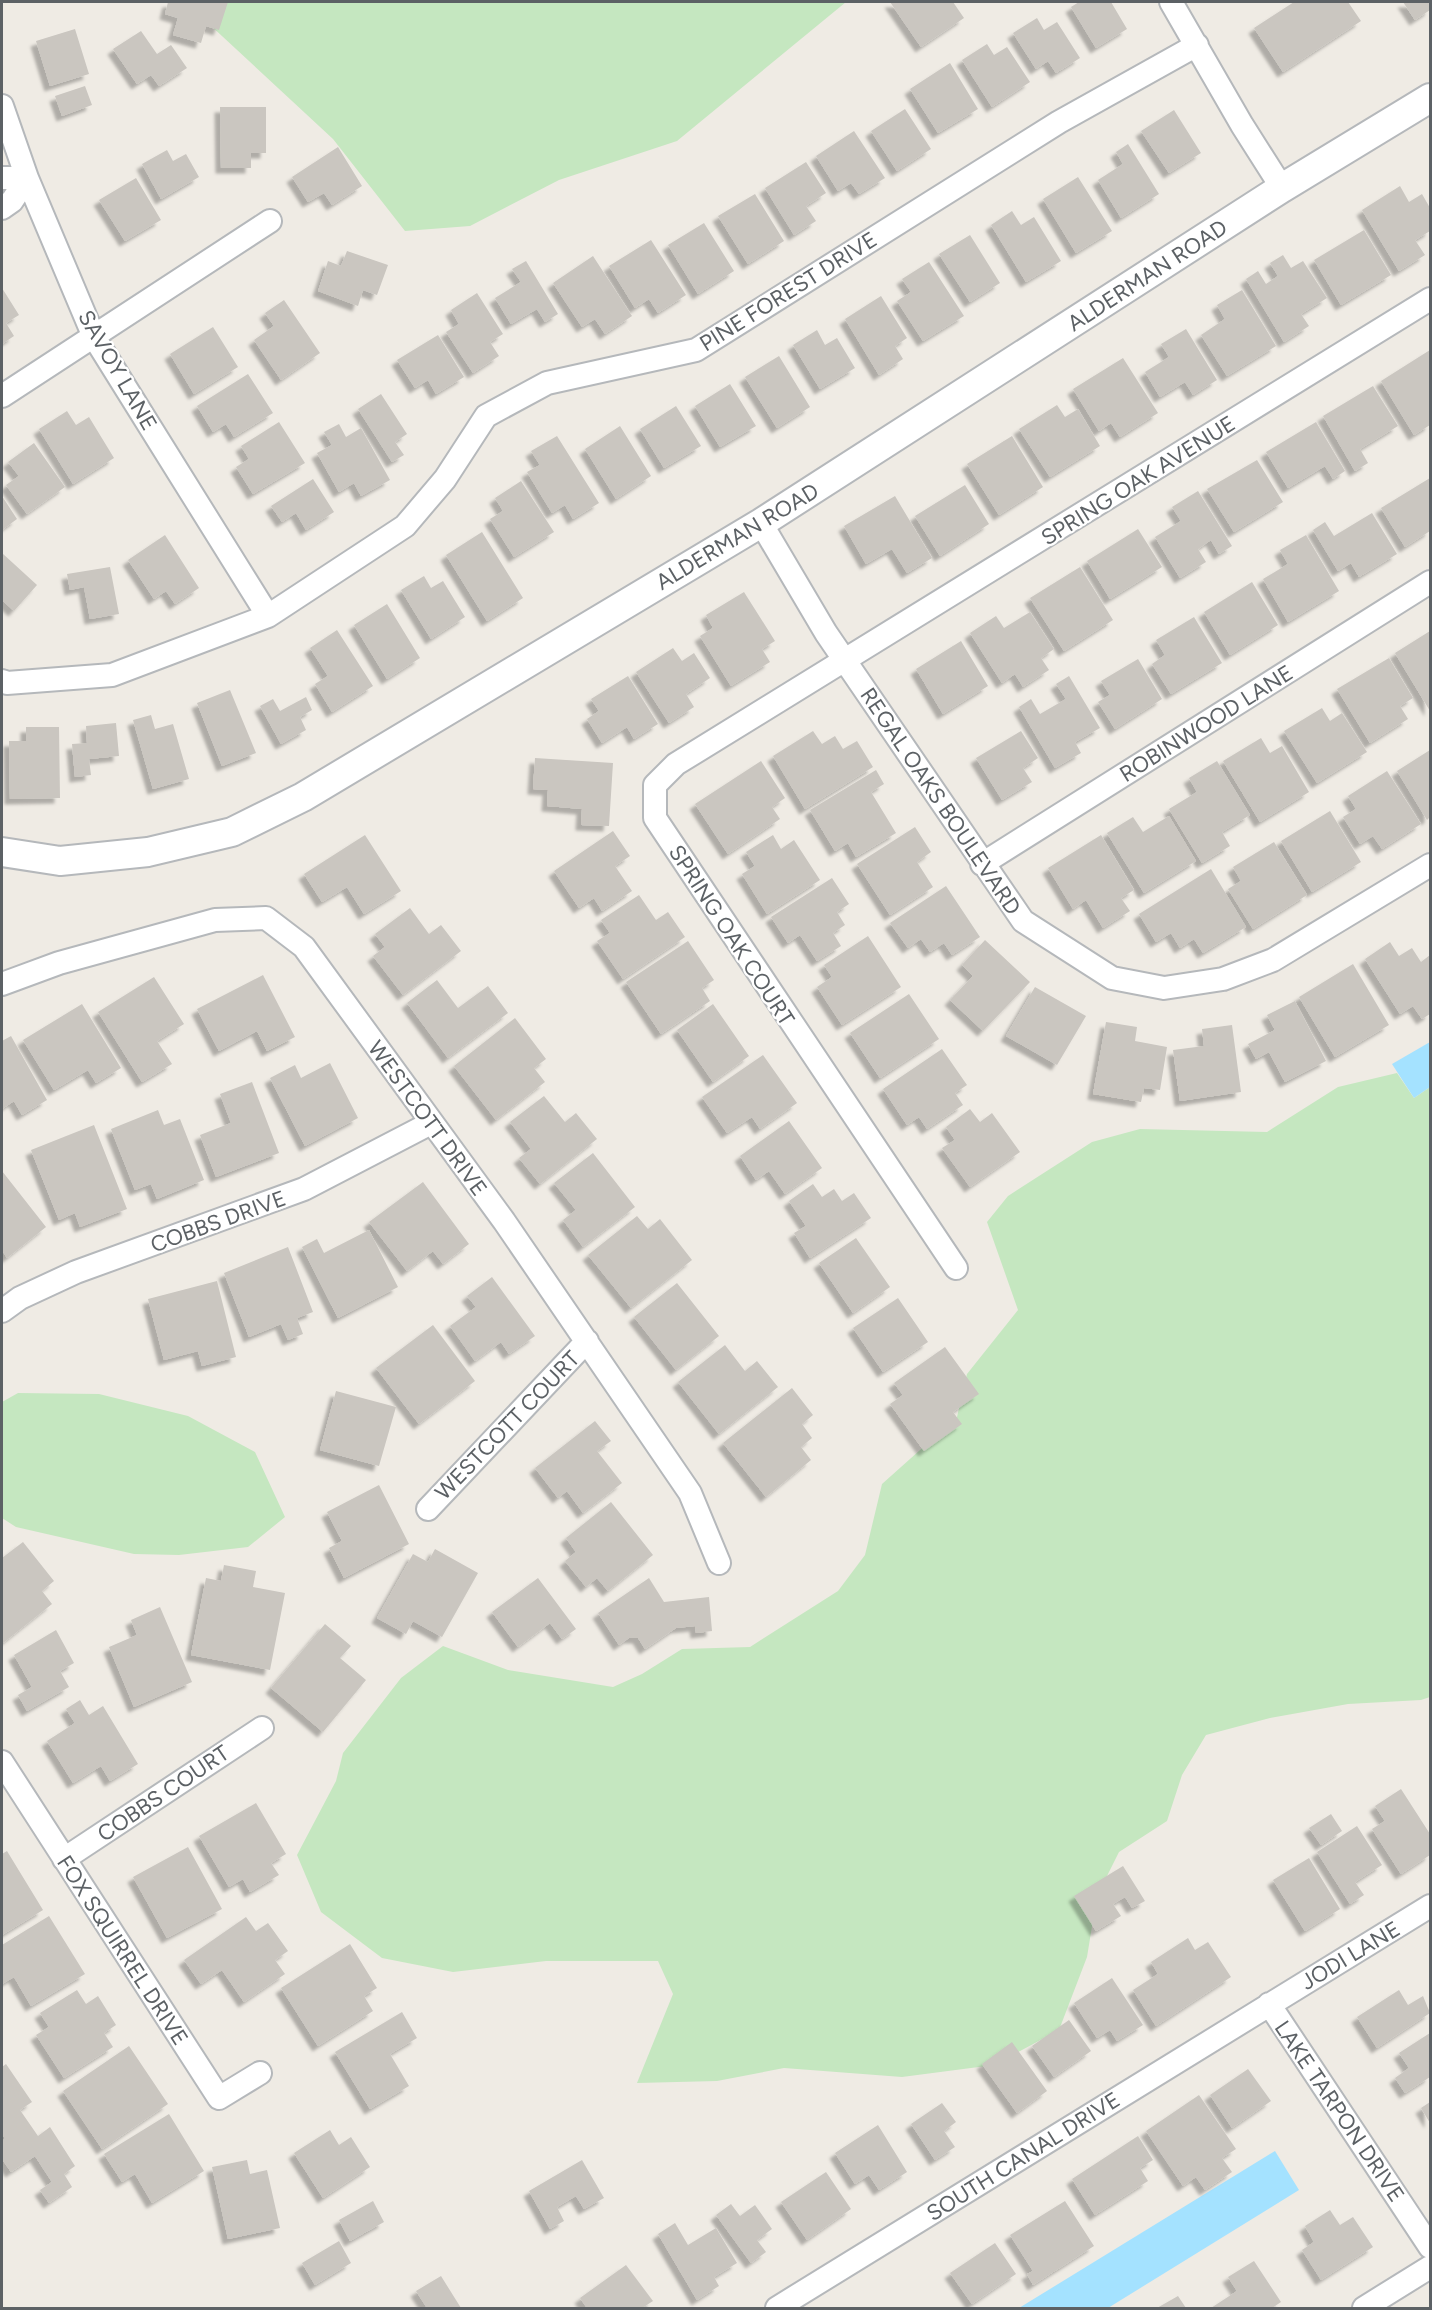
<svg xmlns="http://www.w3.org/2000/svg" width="1432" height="2310" viewBox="0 0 1432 2310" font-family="Figtree,sans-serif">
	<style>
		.green { fill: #c5e7c0 }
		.water { fill: #a4e2ff }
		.building { fill: #cac6c0; filter: url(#shadow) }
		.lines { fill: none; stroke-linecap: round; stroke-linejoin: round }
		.minor-casing { stroke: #b5b8bb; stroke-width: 26 }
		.tertiary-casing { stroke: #b5b8bb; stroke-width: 32 }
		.minor { stroke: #fff; stroke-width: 22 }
		.tertiary { stroke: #fff; stroke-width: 28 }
		.labels { text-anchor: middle; stroke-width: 4.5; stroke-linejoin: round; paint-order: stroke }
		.street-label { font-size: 22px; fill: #5c6165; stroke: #fff }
	</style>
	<defs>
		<filter id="shadow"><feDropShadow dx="-5.5" dy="5.5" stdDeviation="1.5" flood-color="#0004"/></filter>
	</defs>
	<rect width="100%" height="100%" fill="#efebe4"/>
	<path class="green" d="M210 2H846L677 141 559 180 470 226 405 231 333 139 209 24Z
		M1397 1073 1414 1098 1430 1087V1697L1421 1700 1348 1704 1270 1718 1206 1735 1182 1775 1167 1821 1119 1852 1097 1896 1087 1957 1059 2030 994 2065 902 2077 784 2068 717 2081 637 2083 673 1994 658 1961H546L453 1972 382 1958 321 1912 297 1855 336 1781 343 1753 401 1678 443 1646 508 1670 613 1687 642 1674 682 1649 750 1647 838 1591 865 1555 882 1484 957 1417 967 1374 1018 1310 987 1222 1008 1196 1092 1142 1140 1129 1267 1132 1338 1087Z
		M18 1393 99 1394 188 1416 255 1452 285 1517 248 1547 179 1555 134 1554 16 1527 2 1518V1402Z"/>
	<path class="water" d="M1430 1042V1087L1414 1098 1392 1064Z
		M1275 2151 1299 2190 1108 2308H1019Z"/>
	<path class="building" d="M168 2H228L219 30 206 26 201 43 173 35 178 18 165 14Z
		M890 2H953L964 18 921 47Z
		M1079 2H1111L1127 29 1096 48 1071 7Z
		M1294 2H1348L1361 21 1283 72 1254 28Z
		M1403 2H1430V10L1415 20Z
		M1037 18 1044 30 1057 22 1080 58 1056 73 1048 61 1036 69 1013 33Z
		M75 29 89 74 50 86 36 41Z
		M141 31 157 54 171 45 187 68 159 86 151 75 137 84 113 49Z
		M987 44 994 55 1007 47 1030 82 992 107 962 60Z
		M950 63 978 109 938 133 910 89Z
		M85 86 92 105 62 116 55 96Z
		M220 107H266V153H251V168H221Z
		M905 109 931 149 897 171 871 131Z
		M1174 110 1201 153 1169 173 1141 131Z
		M854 131 885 178 859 194 851 183 838 191 816 156Z
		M1128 144 1159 194 1121 218 1098 180 1123 164 1116 152Z
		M338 147 362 186 332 205 324 193 308 202 292 177Z
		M167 150 173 161 186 154 199 177 161 199 142 164Z
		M806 162 826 193 806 206 816 221 794 235 765 188Z
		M1078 177 1112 231 1076 253 1043 199Z
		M136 178 161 220 125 241 99 200Z
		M1400 186 1409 202 1422 194 1430 208V231L1415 240 1425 255 1399 271 1362 210Z
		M755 194 784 241 748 264 718 216Z
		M1012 211 1021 225 1034 217 1061 261 1026 282 991 225Z
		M704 223 734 271 698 294 668 245Z
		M1364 230 1391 275 1341 305 1314 260Z
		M970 235 1000 283 970 302 939 254Z
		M651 240 686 295 658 313 649 299 635 308 609 266Z
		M347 251 388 265 377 295 363 290 358 306 318 291 328 261 341 266Z
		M1283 255 1291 268 1303 261 1327 298 1301 314 1309 326 1284 342 1246 279 1258 271 1266 284 1278 276 1270 263Z
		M593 256 632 316 605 334 595 319 582 327 553 283Z
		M526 261 558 314 545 322 537 309 511 324 495 298 521 282 512 269Z
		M929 262 964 316 923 341 897 301 911 292 902 279Z
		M2 288 19 315 6 323 14 336 2 344Z
		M1242 290 1276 346 1227 376 1201 335 1225 319 1217 305Z
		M477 293 503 334 490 342 499 356 473 373 446 332 459 324 451 310Z
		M881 296 907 338 895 346 903 359 879 375 845 319Z
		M284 300 320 353 281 380 254 340 274 326 265 313Z
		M213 327 238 367 194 394 170 354Z
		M1186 329 1217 380 1193 395 1185 382 1160 397 1145 372 1169 357 1161 344Z
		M817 330 825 345 837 338 855 368 820 389 793 345Z
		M438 335 464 377 436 394 428 380 415 388 397 360Z
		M1430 350V425L1414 435 1381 381Z
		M779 356 810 407 777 428 745 377Z
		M1123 358 1158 413 1120 437 1111 423 1099 431 1073 389Z
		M248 374 273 413 234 437 226 424 213 432 197 406Z
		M730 384 756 426 720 447 695 406Z
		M1373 386 1398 426 1360 449 1368 463 1355 471 1323 416Z
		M381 394 407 434 395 442 404 455 392 462 358 409Z
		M1057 405 1065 417 1078 409 1100 446 1050 477 1019 429Z
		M676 406 701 446 664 468 640 429Z
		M67 411 76 425 89 417 114 458 73 484 39 429Z
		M279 422 305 463 253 494 236 467 249 459 241 446Z
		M1316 422 1345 471 1333 479 1325 466 1288 488 1266 452Z
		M339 424 346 437 361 428 390 480 361 496 354 483 339 492 317 453 332 445 324 432Z
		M620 426 651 476 616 499 585 449Z
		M557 436 599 503 573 519 565 505 552 513 527 472 540 465 531 451Z
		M1012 436 1043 487 999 515 967 464Z
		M34 443 65 487 27 514 6 485 19 476 8 462Z
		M1257 460 1283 502 1234 532 1207 489Z
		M1430 478V531L1405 547 1381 508Z
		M313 479 334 512 306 530 296 513 282 522 271 506Z
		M521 481 554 532 514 557 490 519 503 511 495 498Z
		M965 485 989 524 940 556 915 516Z
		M1198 491 1232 546 1219 554 1211 540 1198 549 1206 562 1180 578 1155 537 1181 521 1172 507Z
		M2 496 17 519 2 530Z
		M895 496 932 558 907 573 892 549 866 564 844 526Z
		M1372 513 1397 554 1359 577 1351 563 1338 571 1313 530 1325 522 1334 536Z
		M1138 529 1162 567 1110 599 1087 561Z
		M482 532 523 598 487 621 446 555Z
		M165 535 199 588 175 604 166 591 154 599 128 560Z
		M1306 535 1339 591 1288 622 1263 579 1288 564 1280 550Z
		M2 553 37 585 14 611 2 600Z
		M110 567 119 614 90 619 84 587 70 590 67 574Z
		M1080 567 1113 620 1064 651 1030 598Z
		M424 576 431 588 443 581 465 617 431 639 401 590Z
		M1252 582 1278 625 1230 655 1204 612Z
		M744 592 775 641 762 649 770 662 731 686 700 636 713 628 706 615Z
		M387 604 420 658 387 679 354 625Z
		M1030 612 1054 649 1041 658 1049 670 1023 687 1015 674 1002 683 970 633 996 616 1004 628Z
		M1194 617 1222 663 1171 694 1152 664 1165 655 1156 640Z
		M337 630 373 686 332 712 315 684 328 676 310 648Z
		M1430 631V711L1395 653Z
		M961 641 988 686 943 714 916 669Z
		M673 648 682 661 694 653 710 678 686 694 694 707 669 723 636 672Z
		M1389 658 1413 698 1400 706 1408 719 1370 743 1337 689Z
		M1138 659 1162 699 1115 729 1098 702 1110 695 1101 681Z
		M628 676 658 724 634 739 627 727 602 743 587 719 599 711 591 699Z
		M1069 676 1100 728 1075 742 1081 753 1055 768 1019 707 1031 699 1040 714 1066 699 1056 684Z
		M230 690 256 753 222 766 197 703Z
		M306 697 312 710 300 717 306 730 281 744 260 706 273 699 280 711Z
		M1322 708 1330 721 1342 713 1367 752 1317 783 1284 731Z
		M151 715 155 729 173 724 189 779 153 789 133 720Z
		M116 723 119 756 89 759 91 775 75 777 72 744 87 743 86 726Z
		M26 727H59L60 798 10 799 9 741H26Z
		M813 731 822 744 835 736 843 749 857 741 873 767 805 809 773 756Z
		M1021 731 1038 758 1023 768 1032 782 1002 800 976 758Z
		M1261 738 1270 753 1282 746 1309 792 1260 822 1223 761Z
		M1430 750V817L1427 820 1397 771Z
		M535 758 613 763 609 826 581 825 582 809 547 806 548 790 533 789Z
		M761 761 785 798 772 807 780 819 728 854 695 804Z
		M1217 761 1250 815 1222 832 1230 846 1202 863 1169 809 1197 792 1189 778Z
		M876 770 884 784 871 792 896 833 856 857 848 843 835 851 810 810Z
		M1387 771 1421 824 1382 849 1373 836 1360 844 1343 817 1356 809 1348 796Z
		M1330 811 1361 862 1312 892 1281 841Z
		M1169 816 1196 861 1144 893 1107 833 1133 817 1143 832Z
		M915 827 931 852 917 862 933 887 890 915 857 864Z
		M613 831 630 856 615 866 632 891 602 911 594 898 579 908 554 871Z
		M365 835 401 891 364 914 347 887 322 902 304 874Z
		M773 835 781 849 794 840 820 880 767 914 742 874 755 866 746 852Z
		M1101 835 1134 890 1121 898 1130 911 1103 928 1086 900 1073 909 1048 868Z
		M1274 842 1307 895 1253 929 1228 889 1241 881 1233 867Z
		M1211 869 1246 927 1203 953 1194 939 1180 948 1171 933 1156 942 1139 914Z
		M832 878 849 904 837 912 845 925 833 933 841 946 817 961 800 935 788 943 771 917Z
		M946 886 980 937 952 955 944 943 930 952 921 939 908 948 890 923Z
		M639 895 656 920 668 912 685 937 623 979 597 941 610 933 601 920Z
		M410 908 429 934 441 925 461 951 403 995 373 956 385 947 375 934Z
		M868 936 901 987 842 1025 817 987 832 977 824 965Z
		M985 940 1030 982 983 1031 950 1000 973 976 962 965Z
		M688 941 714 980 702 988 710 1001 661 1034 626 982Z
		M1390 942 1399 956 1412 948 1421 962 1430 955V1014L1422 1019 1413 1006 1400 1014 1365 959Z
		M1353 964 1389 1025 1335 1057 1299 997Z
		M263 975 295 1037 267 1051 257 1031 219 1051 197 1009Z
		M154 977 184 1024 157 1041 172 1064 142 1082 98 1012Z
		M437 980 458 1008 488 986 508 1013 448 1058 407 1003Z
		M1035 987 1086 1016 1057 1065 1006 1036Z
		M909 994 939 1039 880 1078 850 1033Z
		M1295 1001 1326 1061 1285 1082 1269 1052 1256 1059 1248 1044 1275 1030 1267 1015Z
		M82 1004 121 1068 96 1083 88 1070 54 1090 23 1040Z
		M713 1004 749 1056 713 1082 677 1030Z
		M515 1018 546 1059 534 1068 545 1082 496 1120 454 1066Z
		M1106 1022 1137 1027 1135 1041 1167 1047 1160 1090 1144 1088 1141 1102 1093 1094Z
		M1232 1025 1241 1092 1180 1101 1173 1050 1204 1046 1202 1029Z
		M11 1036 47 1100 22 1115 14 1101 2 1109V1041Z
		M942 1049 967 1085 955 1093 963 1105 927 1129 919 1117 907 1125 883 1089Z
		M763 1055 797 1103 760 1129 752 1117 727 1133 702 1097Z
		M330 1063 358 1118 305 1146 270 1078 295 1065 301 1078Z
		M252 1082 279 1153 216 1177 200 1135 231 1123 220 1094Z
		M544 1096 565 1122 576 1113 597 1139 540 1184 519 1158 531 1149 510 1122Z
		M970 1109 980 1122 992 1113 1020 1152 970 1187 942 1148 955 1140 946 1127Z
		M158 1110 164 1125 180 1119 204 1180 157 1199 151 1184 135 1190 111 1129Z
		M789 1121 822 1168 785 1194 769 1171 756 1180 740 1156Z
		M94 1125 127 1209 80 1227 75 1213 59 1220 31 1150Z
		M593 1153 635 1207 583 1247 563 1220 576 1210 554 1183Z
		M2 1171 46 1227 7 1258 2 1250Z
		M423 1182 469 1244 443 1264 433 1251 407 1271 369 1222Z
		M813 1184 822 1197 834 1189 842 1201 854 1193 871 1218 810 1258 794 1233 806 1226 789 1201Z
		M637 1216 648 1229 660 1219 692 1260 631 1308 588 1255Z
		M369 1230 398 1287 338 1318 302 1247 317 1239 324 1253Z
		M856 1238 890 1287 853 1313 819 1263Z
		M288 1247 313 1312 297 1318 303 1334 288 1340 281 1324 249 1337 224 1273Z
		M492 1277 535 1336 509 1354 501 1342 475 1361 450 1326 476 1307 467 1296Z
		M217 1281 236 1357 202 1366 198 1351 164 1360 148 1299Z
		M677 1283 719 1336 676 1370 634 1317Z
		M898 1298 928 1342 883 1372 853 1328Z
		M433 1325 475 1381 419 1424 376 1368Z
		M725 1345 745 1371 757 1361 778 1387 719 1434 678 1382Z
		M945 1347 979 1394 953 1412 962 1424 924 1451 890 1404 903 1395 894 1383Z
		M792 1388 813 1415 802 1424 812 1438 801 1447 811 1460 766 1497 723 1443Z
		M336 1391 396 1407 379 1466 320 1450Z
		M595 1421 611 1441 597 1451 622 1483 583 1513 567 1491 558 1498 535 1468Z
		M379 1485 409 1544 344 1578 329 1548 342 1541 327 1512Z
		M611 1502 653 1555 608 1591 597 1578 586 1587 565 1561 576 1552 566 1538Z
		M23 1542 54 1581 42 1591 52 1604 3 1643 2 1558Z
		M435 1549 478 1573 442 1637 413 1621 406 1634 377 1618 413 1554 428 1562Z
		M224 1565 256 1571 253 1587 285 1593 270 1670 191 1655 206 1578 221 1581Z
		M538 1578 576 1629 562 1639 550 1623 518 1647 492 1612Z
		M649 1578 664 1602 709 1597 712 1631 696 1633 695 1626 676 1628 645 1649 638 1638H629L619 1645 598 1613Z
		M160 1607 192 1682 134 1707 109 1647 137 1635 131 1620Z
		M325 1624 351 1646 340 1658 366 1680 323 1732 271 1688Z
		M56 1630 74 1663 60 1671 69 1687 27 1711 18 1695 32 1687 14 1655Z
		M80 1700 89 1715 103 1706 138 1764 110 1781 101 1766 73 1783 47 1741 75 1723 66 1709Z
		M1401 1789 1430 1834V1855L1401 1874 1372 1829 1385 1821 1375 1806Z
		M256 1803 286 1854 271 1863 279 1875 250 1892 243 1879 229 1887 199 1836Z
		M1331 1814 1342 1831 1321 1845 1309 1828Z
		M1357 1826 1382 1865 1355 1882 1364 1895 1350 1904 1317 1852Z
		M188 1847 222 1909 167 1938 133 1877Z
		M7 1851 43 1910 2 1935V1854Z
		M1309 1858 1340 1909 1305 1931 1273 1880Z
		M1123 1866 1145 1901 1132 1908 1125 1897 1113 1904 1121 1916 1096 1931 1074 1896Z
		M49 1916 85 1974 31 2006 14 1977 2 1984V1945Z
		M246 1917 256 1931 268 1923 288 1951 275 1960 285 1974 244 2002 222 1970 201 1984 184 1960Z
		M1188 1938 1195 1950 1208 1942 1231 1977 1156 2026 1133 1990 1158 1974 1151 1962Z
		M350 1944 377 1988 364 1996 373 2011 318 2046 281 1988Z
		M1112 1978 1143 2025 1117 2041 1110 2030 1097 2038 1074 2003Z
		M77 1990 86 2004 98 1996 116 2025 104 2033 113 2047 64 2078 36 2035 49 2027 40 2013Z
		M1399 1990 1408 2005 1423 1996 1430 2013 1377 2048 1357 2017Z
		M402 2012 417 2038 390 2054 409 2086 370 2109 335 2052Z
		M1069 2020 1091 2051 1054 2077 1032 2046Z
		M1430 2033V2077L1405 2093 1395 2078 1409 2068 1399 2053Z
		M1012 2042 1047 2091 1017 2113 982 2064Z
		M129 2046 168 2104 102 2149 63 2091Z
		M6 2064 32 2102 20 2110 38 2136 50 2127 75 2166 64 2174 72 2187 49 2203 40 2190 52 2182 35 2156 11 2172 2 2159V2141L5 2139 2 2133V2067Z
		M1248 2069 1271 2101 1232 2128 1210 2095Z
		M1199 2095 1236 2149 1222 2158 1232 2172 1205 2190 1196 2177 1183 2186 1146 2131Z
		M1430 2102V2123L1421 2108Z
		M942 2103 956 2122 944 2131 955 2147 935 2160 911 2124Z
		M169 2114 204 2171 152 2203 135 2174 122 2182 104 2154Z
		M878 2125 907 2172 879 2190 869 2175 855 2184 835 2153Z
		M330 2130 339 2145 351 2137 370 2167 323 2198 294 2153Z
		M1138 2136 1153 2160 1140 2168 1148 2181 1095 2215 1072 2179Z
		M247 2160 250 2174 267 2170 280 2228 228 2239 212 2167Z
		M582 2160 604 2198 584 2209 576 2196 557 2207 564 2221 550 2229 529 2191Z
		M826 2172 851 2209 807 2240 781 2202Z
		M373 2201 384 2222 350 2241 339 2220Z
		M1065 2201 1094 2246 1033 2285 1027 2274 1033 2271 1010 2235Z
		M731 2204 740 2216 755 2205 772 2229 757 2240 766 2252 751 2263 716 2215Z
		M1330 2210 1340 2225 1353 2217 1373 2247 1321 2280 1302 2250 1314 2242 1305 2226Z
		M675 2223 688 2245 716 2228 737 2263 714 2277 719 2286 697 2300 658 2234Z
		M339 2241 351 2263 315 2285 302 2263Z
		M995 2243 1016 2274 972 2304 950 2273Z
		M1254 2261 1281 2302 1272 2308H1211L1237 2291 1228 2277Z
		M626 2265 653 2301 642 2308H587L580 2298Z
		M441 2276 461 2308H427L416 2291Z
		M1178 2296 1186 2308H1157Z"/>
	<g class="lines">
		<defs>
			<path id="minor" d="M1171 2 1242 125 1282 188
				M2 106 27 178 94 337 268 616
				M2 178H27L12 201 2 208
				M2 396 270 221
				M761 523 826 633 1023 921 1112 978 1164 988 1223 979 1273 960 1430 865
				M2 681 7 683 112 675 268 616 405 526 445 479 486 416 547 383 696 350 1059 122 1197 45
				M982 864 1430 582
				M2 984 59 963 215 920 266 918 304 947 504 1221 690 1493 719 1563
				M956 1268 655 818V785L676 764 1430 299
				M2 1311 20 1298 76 1272 304 1189 431 1123
				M428 1509 587 1341
				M2 1762 219 2098 260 2073
				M64 1859 262 1728
				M1269 2004 1430 2247
				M777 2308 1430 1906
				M1364 2308 1430 2267"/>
			<path id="tertiary" d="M2 852 60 861 148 852 232 832 303 797 761 523 1282 188 1430 98"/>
		</defs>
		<use href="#minor" class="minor-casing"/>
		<use href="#tertiary" class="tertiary-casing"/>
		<use href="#minor" class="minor"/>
		<use href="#tertiary" class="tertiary"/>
	</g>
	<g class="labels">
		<g class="street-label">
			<text transform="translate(1147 275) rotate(-33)" y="8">ALDERMAN ROAD</text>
			<text transform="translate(788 291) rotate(-32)" y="8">PINE FOREST DRIVE</text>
			<text transform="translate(118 370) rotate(60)" y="8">SAVOY LANE</text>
			<text transform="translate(1138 480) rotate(-32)" y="8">SPRING OAK AVENUE</text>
			<text transform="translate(737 536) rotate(-31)" y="8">ALDERMAN ROAD</text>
			<text transform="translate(1206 723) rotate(-32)" y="8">ROBINWOOD LANE</text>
			<text transform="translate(941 801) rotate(56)" y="8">REGAL OAKS BOULEVARD</text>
			<text transform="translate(732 935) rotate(57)" y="8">SPRING OAK COURT</text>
			<text transform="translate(428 1118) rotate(54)" y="8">WESTCOTT DRIVE</text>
			<text transform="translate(218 1221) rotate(-20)" y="8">COBBS DRIVE</text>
			<text transform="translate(507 1425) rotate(-46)" y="8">WESTCOTT COURT</text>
			<text transform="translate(163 1793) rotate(-34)" y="8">COBBS COURT</text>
			<text transform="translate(123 1950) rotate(57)" y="8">FOX SQUIRREL DRIVE</text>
			<text transform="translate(1350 1955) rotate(-31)" y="8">JODI LANE</text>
			<text transform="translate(1340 2111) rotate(56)" y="8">LAKE TARPON DRIVE</text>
			<text transform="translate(1023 2156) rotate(-32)" y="8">SOUTH CANAL DRIVE</text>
		</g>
	</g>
	<rect width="1432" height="2310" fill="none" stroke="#5c6165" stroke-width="6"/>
</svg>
